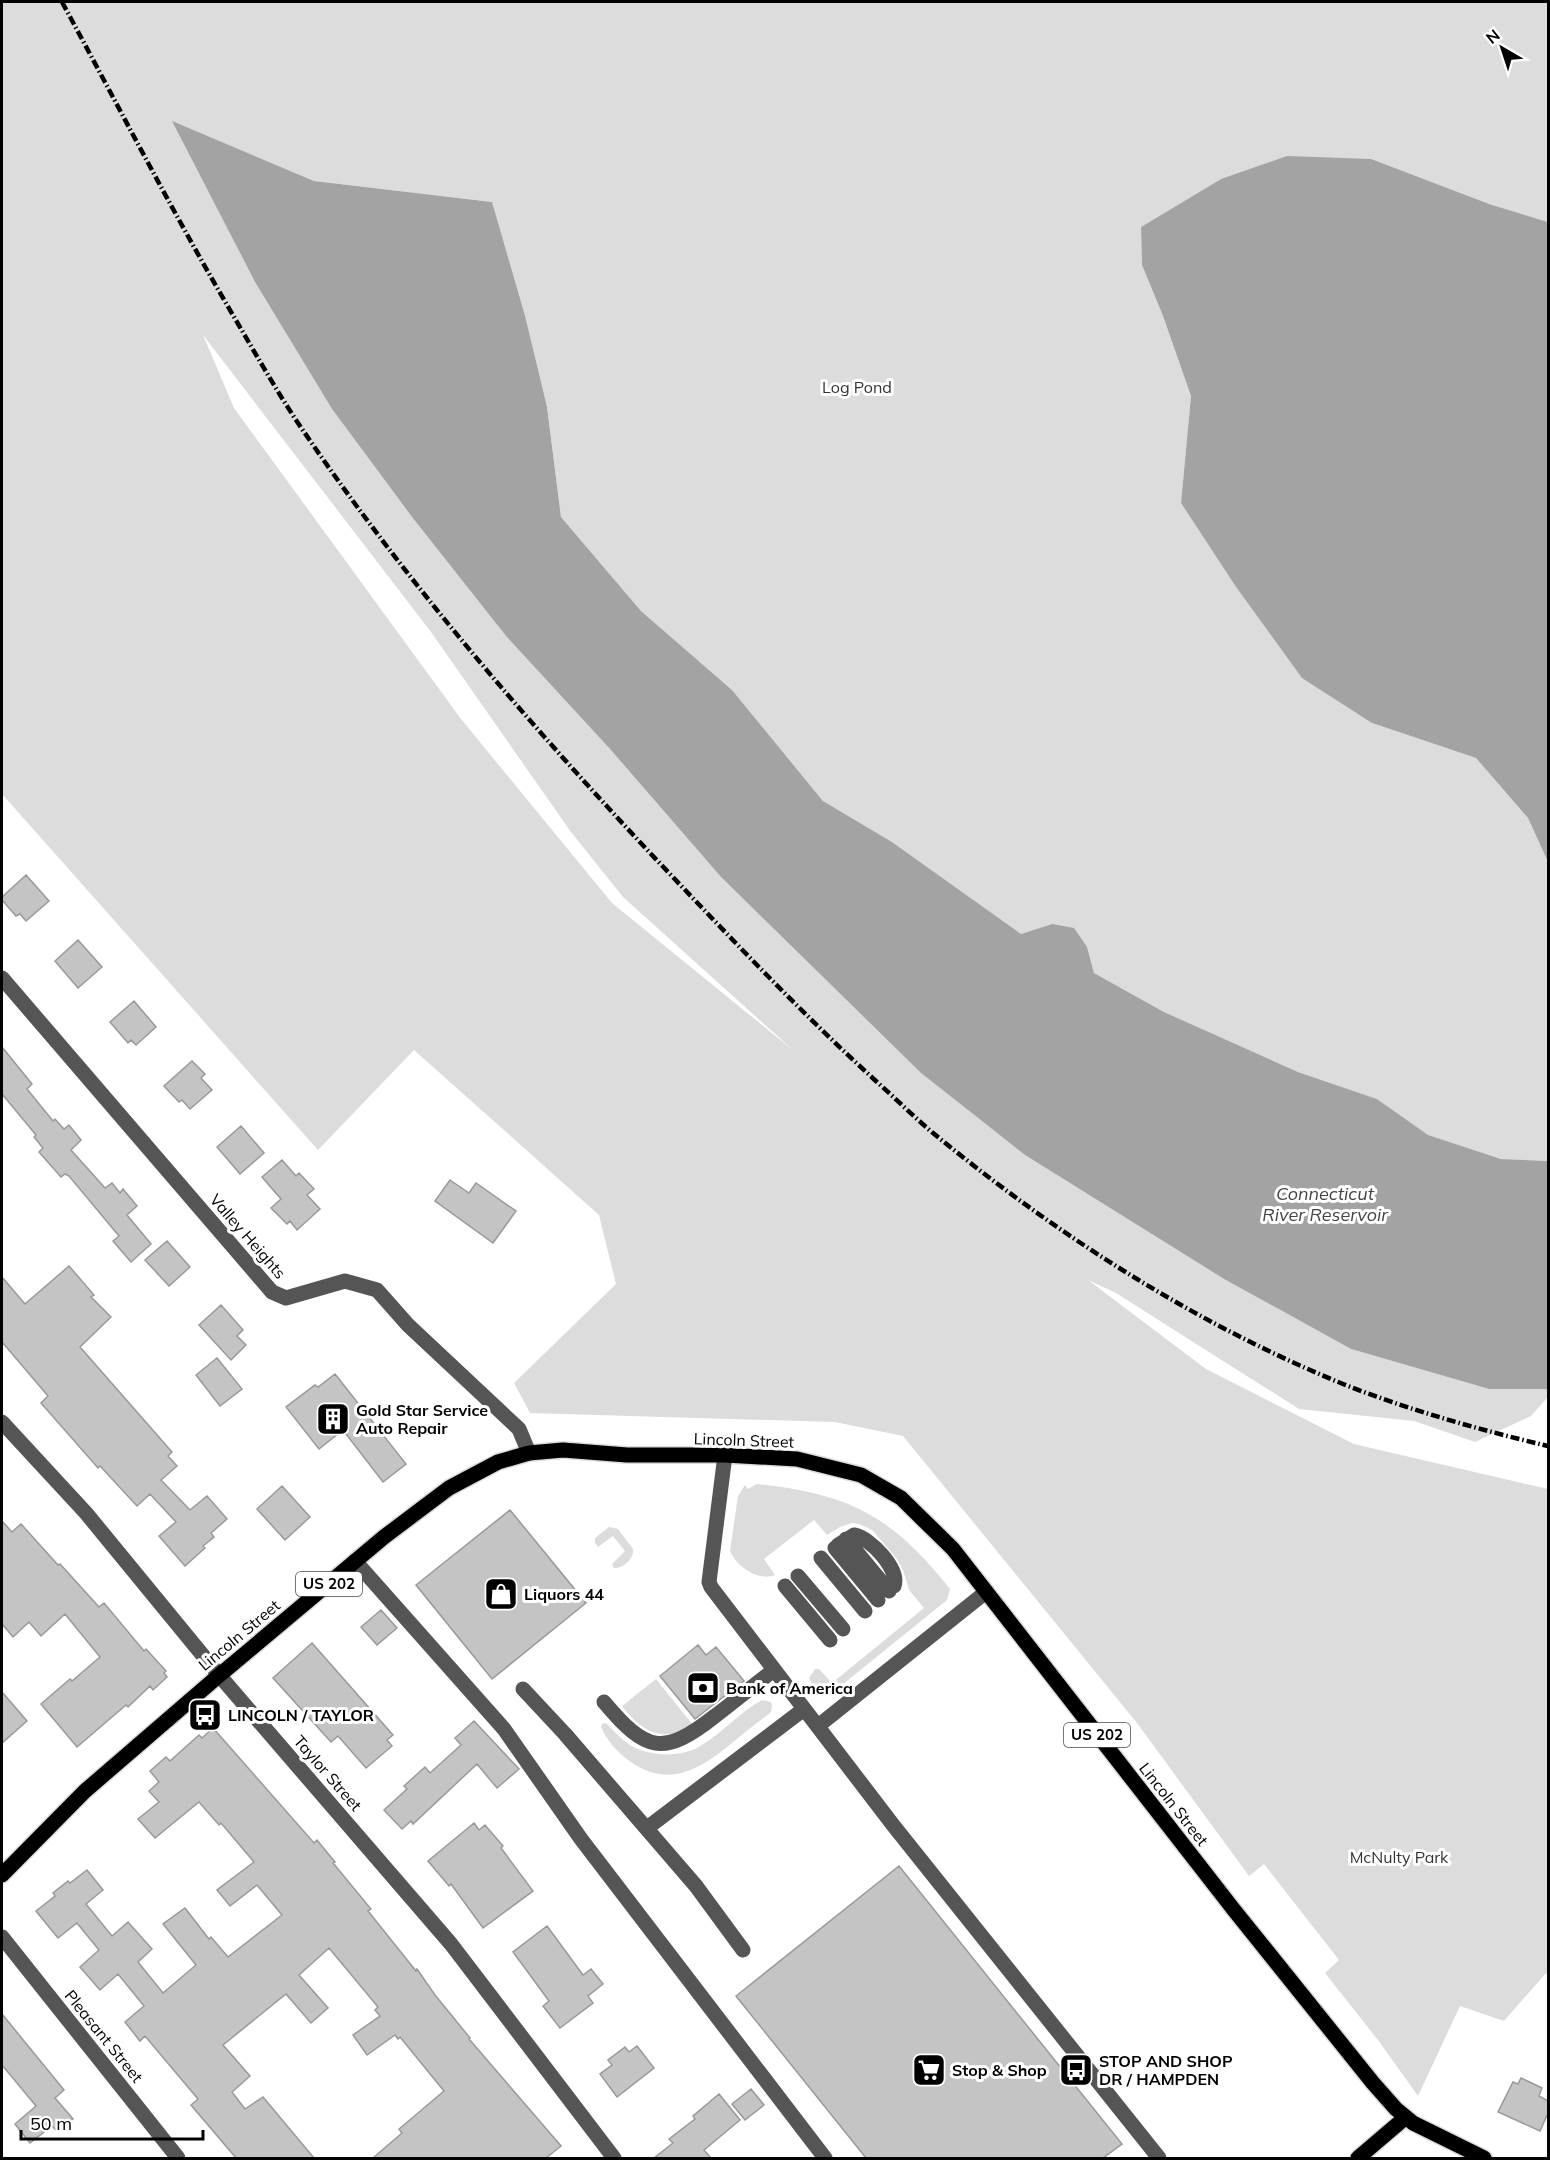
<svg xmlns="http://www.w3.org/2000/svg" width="1550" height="2160" viewBox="0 0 1550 2160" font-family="Mulish,sans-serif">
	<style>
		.green { fill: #dcdcdc; fill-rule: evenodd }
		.water { fill: #a3a3a3 }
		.building { fill: #c4c4c4; stroke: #999; stroke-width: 1.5 }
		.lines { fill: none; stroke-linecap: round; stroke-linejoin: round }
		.major-casing { stroke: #dbdbdb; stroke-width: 18 }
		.minor { stroke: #555; stroke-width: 15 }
		.major { stroke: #000; stroke-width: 15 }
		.rail { stroke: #000; stroke-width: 4.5; stroke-dasharray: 9 3 1.5 3; stroke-linecap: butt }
		.labels { text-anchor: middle; stroke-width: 6; stroke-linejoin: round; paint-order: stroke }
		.shield { fill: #fff; stroke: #4c4c4c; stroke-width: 1.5 }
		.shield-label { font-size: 15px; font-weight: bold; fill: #000 }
		.park-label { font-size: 16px; fill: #333; stroke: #fff }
		.street-label { font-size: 16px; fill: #000; stroke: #fff }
		.poi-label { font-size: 16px; font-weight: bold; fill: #000; stroke: #fff; text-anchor: start }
		.water-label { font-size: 18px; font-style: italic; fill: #444; stroke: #fff }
	</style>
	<rect width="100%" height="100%" fill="#fff"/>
	<path class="green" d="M2 2H1548V222L1489 204 1221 179 1141 227 1142 265 1163 316 1191 396 1181 503 1234 584 1372 723 1476 758 1528 818 1548 862V1161L1501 1159 1427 1135 1377 1099 1298 1072 1164 1012 1094 973 1087 948 1052 924 1021 934 892 842 823 801 732 690 641 611 561 517 547 407 492 202 314 181 173 122 255 282 332 409 412 517 506 636 610 749 721 877 921 1073 1025 1155 1224 1279 1351 1349 1489 1389H1548V1397L1531 1416 1475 1442 1414 1421 1299 1409 1116 1293 1088 1280 1206 1369 1354 1444 1548 1489V1974L1546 1973 1504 2021 1460 2006 1418 2096 1378 2040 1325 1973 1339 1960 1264 1864 1249 1876 1137 1723 903 1436 835 1422 530 1413 514 1383 616 1284 599 1215 414 1050 318 1150 2 794ZM203 335 431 632 571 832 623 897 794 1051 612 903 461 719 234 408Z
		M757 1484C850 1494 892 1516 950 1589L947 1600 837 1689 824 1691 814 1688 809 1678 815 1669H819L832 1683 924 1608 909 1590 903 1570 897 1559 872 1530 859 1524 852 1523 840 1527 827 1535 814 1520 764 1559 775 1575C759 1582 736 1566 730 1551L738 1496 745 1485 748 1489Z
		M609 1527 618 1529 633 1549C634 1559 624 1568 614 1568L612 1564 625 1551 613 1536 598 1547 595 1543V1538Z
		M656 1679 693 1725C687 1727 681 1732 675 1733 652 1739 634 1722 622 1706Z
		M762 1700 771 1702 772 1706 771 1712C760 1721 749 1729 738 1738 706 1765 672 1791 631 1762 618 1753 607 1741 601 1727L602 1724 606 1723C614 1731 621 1739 630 1745 650 1757 683 1758 702 1745 723 1732 740 1712 762 1700Z"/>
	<path class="water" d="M172 121 314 181 492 202 525 316 547 407 561 517 641 611 732 690 823 801 892 842 1021 934 1052 924 1074 928 1087 947 1094 973 1164 1012 1298 1072 1377 1099 1428 1135 1501 1159 1548 1161V1389H1489L1351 1349 1224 1279 1025 1155 921 1073 721 877 610 749 506 636 412 517 332 409 255 282Z
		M1287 156 1371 159 1489 204 1548 222V862L1528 818 1476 758 1372 723 1302 678 1234 584 1181 503 1191 396 1163 316 1142 265 1141 227 1221 179Z"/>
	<path class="building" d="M26 875 49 901 26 921 20 914 16 916 2 900V897Z
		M78 940 102 967 78 988 55 961Z
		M134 1001 156 1027 136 1045 131 1040 128 1043 110 1022Z
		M2 1047 32 1084 27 1089 53 1121 55 1119 64 1129 69 1125 81 1140 71 1150 105 1188 112 1183 120 1193 123 1189 137 1206 127 1215 151 1244 131 1262 113 1241 119 1236 69 1176 65 1174 61 1177 39 1152 43 1148 34 1137 36 1135 2 1094Z
		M192 1061 205 1074 201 1078 212 1090 190 1109 182 1100 179 1102 164 1086Z
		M241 1126 264 1153 240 1174 217 1147Z
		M282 1160 296 1176 299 1173 314 1189 307 1195 320 1209 297 1230 290 1221 287 1224 271 1208 281 1199 262 1177Z
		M450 1180 469 1193 476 1183 516 1211 493 1243 435 1201Z
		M167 1241 190 1267 169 1286 145 1260Z
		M69 1266 94 1295 91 1297 111 1317 80 1347 172 1452 168 1456 177 1466 161 1480 190 1510 207 1496 227 1519 211 1533 214 1537 203 1546 205 1548 185 1566 159 1536 176 1522 150 1494 137 1506 100 1466 98 1468 41 1403 48 1396 2 1342V1277L25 1304Z
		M221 1305 243 1330 237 1336 246 1345 231 1360 199 1325Z
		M217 1358 242 1389 220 1406 196 1375Z
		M335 1374 406 1464 383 1482 343 1430 319 1449 286 1407 315 1385 318 1387Z
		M282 1486 310 1517 285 1540 257 1509Z
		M510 1510 586 1603 492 1679 416 1585Z
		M2 1521 12 1532 21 1524 58 1565 60 1564 99 1607 104 1603 144 1651 146 1649 166 1671 164 1673 167 1677 153 1690 150 1686 128 1707 126 1705 77 1747 41 1704 70 1679 72 1681 100 1657 65 1614 41 1636 29 1622 13 1637 2 1624Z
		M381 1610 397 1628 377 1645 361 1627Z
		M312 1643 393 1735 387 1740 392 1746 366 1768 338 1736 331 1742 273 1678Z
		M698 1645 706 1655 716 1647 744 1681 695 1719 660 1676Z
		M2 1692 27 1721 2 1743Z
		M474 1721 519 1769 497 1788 477 1764 413 1824 411 1821 402 1829 384 1810 407 1789 404 1786 425 1767 430 1773 461 1745 455 1738Z
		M213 1728 314 1843 317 1840 335 1862 333 1863 371 1909 368 1911 416 1971 417 1969 435 1995 470 2038 469 2039 561 2146 546 2158H373L402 2133 399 2129 444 2091 400 2037 398 2039 395 2035 367 2055 353 2035 380 2016 375 2010 378 2007 329 1948 299 1975 328 2008 311 2023 286 1994 223 2045 250 2076 232 2092 245 2109 263 2097 314 2158H236L191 2105 198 2099 145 2036 140 2041 125 2022 144 2006 118 1974 100 1990 80 1967 99 1950 77 1923 58 1938 36 1911 55 1896 53 1893 68 1881 70 1883 87 1870 103 1890 86 1904 112 1936 128 1922 152 1949 138 1962 163 1993 196 1965 163 1924 185 1908 209 1939 211 1937 228 1957 282 1915 257 1885 230 1906 217 1890 254 1862 221 1823 219 1825 199 1802 155 1838 138 1819 159 1802 149 1791 159 1782 150 1771 166 1757 170 1761 199 1735 202 1738Z
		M474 1823 479 1830 485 1825 503 1846 501 1848 533 1891 483 1928 451 1884 449 1886 428 1861Z
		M899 1866 1122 2144 1103 2158H866L736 1996Z
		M547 1926 583 1975 591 1969 603 1984 588 1996 593 2003 560 2028 543 2006 549 2001 513 1952Z
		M2 2014 64 2090 55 2098 73 2119 57 2131 52 2126 30 2143 15 2124 36 2106 2 2065Z
		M637 2046 654 2068 617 2097 600 2074 612 2065 608 2060 625 2047 629 2052Z
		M1521 2078 1542 2088 1539 2096 1548 2101V2113L1540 2131 1498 2112 1513 2082 1518 2084Z
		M751 2089 764 2105 745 2120 732 2104Z
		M719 2094 740 2120 704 2150 711 2158H654L673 2143 669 2139 695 2119 693 2116Z"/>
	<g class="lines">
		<defs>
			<path id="major" d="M2 1875 85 1791 216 1678 384 1537 449 1488 498 1462 529 1453 563 1450 627 1455H725L797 1459 861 1475 901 1498 953 1549 1234 1910 1373 2083 1396 2109 1413 2123 1484 2158
				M1358 2158 1406 2117"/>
		</defs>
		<use href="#major" class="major-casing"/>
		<path class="minor" d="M2 978 272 1292 286 1298 345 1281 377 1290 408 1325 519 1429 529 1453
			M2 1422 86 1513 219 1675 451 1944 614 2158
			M725 1455 709 1582 711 1587 893 1825 1159 2158
			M846 1539 889 1591
			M838 1545 854 1535C871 1538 900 1570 894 1586
			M835 1548 878 1600
			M821 1558 865 1611
			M355 1561 504 1729 581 1839 825 2158
			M798 1576 843 1629
			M785 1586 830 1640
			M523 1689 565 1734 696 1886 743 1950
			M604 1702C646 1752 663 1757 715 1716 735 1701 754 1685 774 1670
			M818 1726 986 1592
			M647 1828 804 1709
			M2 1937 178 2158"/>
		<use href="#major" class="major"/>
		<path class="rail" d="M62 2C120 109 175 217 237 322 257 356 276 390 298 423 402 577 524 718 651 854 725 932 798 1010 877 1082 896 1099 914 1117 933 1133 1057 1235 1194 1323 1343 1384 1409 1410 1480 1430 1548 1446"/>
	</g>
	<defs>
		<symbol id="building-square" viewBox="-11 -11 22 22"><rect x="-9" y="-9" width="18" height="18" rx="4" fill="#000" stroke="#fff"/><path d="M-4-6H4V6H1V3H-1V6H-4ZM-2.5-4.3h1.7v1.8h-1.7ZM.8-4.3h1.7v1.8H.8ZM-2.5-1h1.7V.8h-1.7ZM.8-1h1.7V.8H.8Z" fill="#fff"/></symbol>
		<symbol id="shop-square" viewBox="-11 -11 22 22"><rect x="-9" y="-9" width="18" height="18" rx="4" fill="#000" stroke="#fff"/><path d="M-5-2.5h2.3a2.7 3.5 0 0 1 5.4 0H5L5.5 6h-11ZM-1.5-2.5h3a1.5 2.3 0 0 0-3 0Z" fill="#fff"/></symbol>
		<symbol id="bank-square" viewBox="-11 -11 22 22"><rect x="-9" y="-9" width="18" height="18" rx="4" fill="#000" stroke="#fff"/><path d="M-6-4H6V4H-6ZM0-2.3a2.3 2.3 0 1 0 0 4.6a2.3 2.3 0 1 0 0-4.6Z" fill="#fff"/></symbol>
		<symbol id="bus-square" viewBox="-11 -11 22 22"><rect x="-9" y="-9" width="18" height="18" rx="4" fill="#000" stroke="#fff"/><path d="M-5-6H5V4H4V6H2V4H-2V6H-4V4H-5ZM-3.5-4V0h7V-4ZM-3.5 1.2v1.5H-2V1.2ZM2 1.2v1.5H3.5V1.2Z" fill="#fff"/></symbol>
		<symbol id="supermarket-square" viewBox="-11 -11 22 22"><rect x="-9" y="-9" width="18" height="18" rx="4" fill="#000" stroke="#fff"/><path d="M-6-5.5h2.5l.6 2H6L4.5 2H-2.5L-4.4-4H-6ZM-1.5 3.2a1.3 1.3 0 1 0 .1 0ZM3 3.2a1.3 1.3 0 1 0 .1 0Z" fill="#fff"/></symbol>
	</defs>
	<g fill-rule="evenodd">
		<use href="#building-square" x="314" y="1400" width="38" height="38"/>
		<use href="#shop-square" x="482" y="1575" width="38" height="38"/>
		<use href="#bank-square" x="684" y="1669" width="38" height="38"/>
		<use href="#bus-square" x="186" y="1696" width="38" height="38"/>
		<use href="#supermarket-square" x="910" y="2051" width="38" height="38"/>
		<use href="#bus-square" x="1057" y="2051" width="38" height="38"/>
	</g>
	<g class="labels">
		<g class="shield">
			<rect x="296" y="1572" width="66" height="24" rx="4.5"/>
			<rect x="1064" y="1723" width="66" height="24" rx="4.5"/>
		</g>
		<g class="shield-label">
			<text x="329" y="1589">US 202</text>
			<text x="1097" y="1740">US 202</text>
		</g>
		<g class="park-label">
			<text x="857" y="393">Log Pond</text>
			<text x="1399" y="1863">McNulty Park</text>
		</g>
		<g class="street-label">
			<text transform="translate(248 1236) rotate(49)" y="6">Valley Heights</text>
			<text transform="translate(744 1440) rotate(2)" y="6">Lincoln Street</text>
			<text transform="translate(239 1635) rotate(-40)" y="6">Lincoln Street</text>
			<text transform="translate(328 1773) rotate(49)" y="6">Taylor Street</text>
			<text transform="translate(1174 1804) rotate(52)" y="6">Lincoln Street</text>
			<text transform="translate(104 2036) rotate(51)" y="6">Pleasant Street</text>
		</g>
		<g class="poi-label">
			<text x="356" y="1416">Gold Star Service<tspan x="356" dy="18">Auto Repair</tspan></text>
			<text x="524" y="1600">Liquors 44</text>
			<text x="726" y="1694">Bank of America</text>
			<text x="228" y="1721">LINCOLN / TAYLOR</text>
			<text x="1099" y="2067">STOP AND SHOP<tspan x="1099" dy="18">DR / HAMPDEN</tspan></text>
			<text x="952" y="2076">Stop &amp; Shop</text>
		</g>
		<g class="water-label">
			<text x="1325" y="1200">Connecticut<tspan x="1325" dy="21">River Reservoir</tspan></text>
		</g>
	</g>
	<rect width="1550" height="2160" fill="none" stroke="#000000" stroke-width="6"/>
	<g transform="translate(1502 48) rotate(321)" stroke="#ffffff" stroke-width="4.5" paint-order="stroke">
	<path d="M0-4.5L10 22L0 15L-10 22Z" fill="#000000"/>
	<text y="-9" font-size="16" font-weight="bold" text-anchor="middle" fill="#000000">N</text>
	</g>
	<path d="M21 2130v9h182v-9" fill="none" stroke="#000000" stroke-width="3"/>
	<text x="30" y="2130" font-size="18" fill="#000000" stroke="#ffffff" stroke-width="4.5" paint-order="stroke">50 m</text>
</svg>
